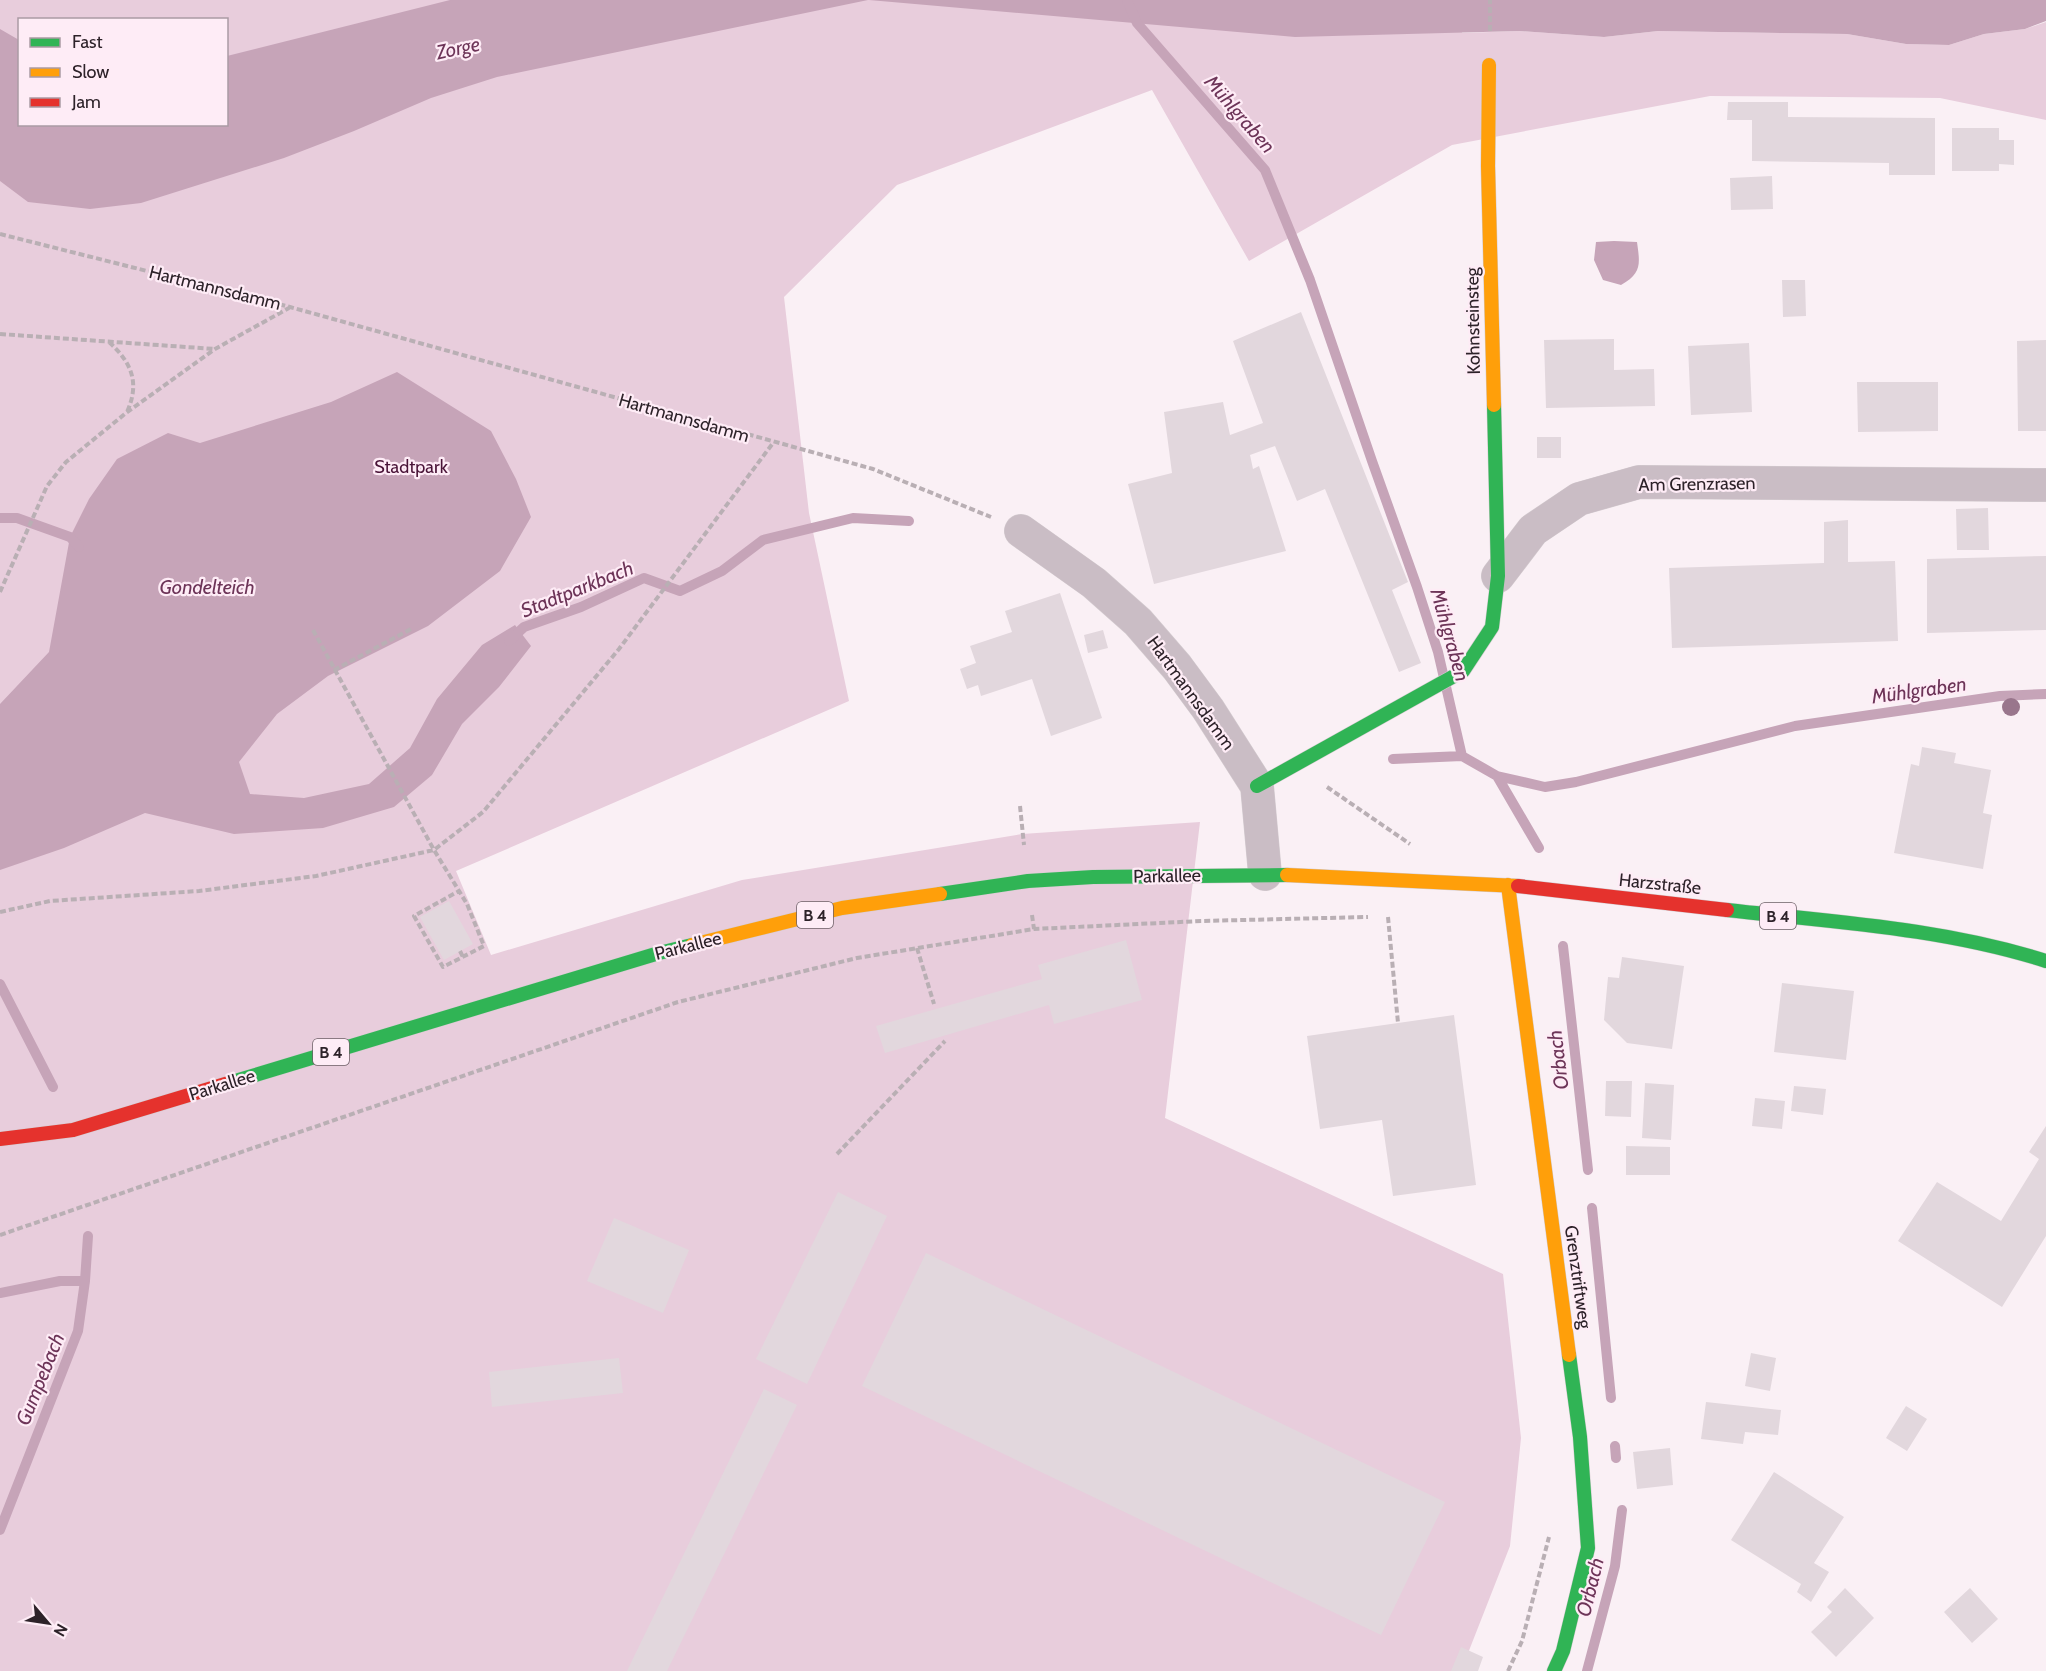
<svg xmlns="http://www.w3.org/2000/svg" width="2046" height="1671" viewBox="0 0 2046 1671" font-family="Cabin,sans-serif">
	<style>
		.green { fill: #e8cddc; fill-rule: evenodd }
		.water { fill: #c6a4b8 }
		.lines { fill: none; stroke-linecap: round; stroke-linejoin: round }
		.stream { stroke: #c6a4b8; stroke-width: 10 }
		.building { fill: #e2d7dd }
		.street-casing { stroke: #d4ccd0; stroke-width: 34 }
		.fast-casing { stroke: #d4ccd0; stroke-width: 15 }
		.slow-casing { stroke: #d4ccd0; stroke-width: 15 }
		.jam-casing { stroke: #d4ccd0; stroke-width: 15 }
		.path { stroke: #b9afb4; stroke-width: 4; stroke-dasharray: 6 3; stroke-linecap: butt }
		.street { stroke: #cabdc5; stroke-width: 33 }
		.fast { stroke: #30b455; stroke-width: 14 }
		.slow { stroke: #ff9f0a; stroke-width: 14 }
		.jam { stroke: #e5322d; stroke-width: 14 }
		.tree { fill: #99768c }
		.labels { text-anchor: middle; stroke-width: 4.5; stroke-linejoin: round; paint-order: stroke }
		.shield { fill: #feecf6; stroke: #6c5f66; stroke-width: 1.5 }
		.shield-label { font-size: 16px; font-weight: bold; fill: #2d2229 }
		.street-label { font-size: 18px; fill: #2d2229; stroke: #feecf6 }
		.park-label { font-size: 18px; fill: #491337; stroke: #feecf6 }
		.water-label { font-size: 20px; font-style: italic; fill: #6d3458; stroke: #feecf6 }
	</style>
	<rect width="100%" height="100%" fill="#faf0f5"/>
	<path class="green" d="M0 0H1464L1462 33 1520 31 1604 37 1658 31 1847 34 1906 44 1949 45 1984 34 2025 29 2046 22V120L1940 98 1710 96 1452 145 1249 261 1152 90 897 185 784 297 809 513 849 701 456 871 491 955 742 880 1022 834 1200 822 1165 1118 1503 1274 1521 1438 1510 1546 1461 1671H0ZM20 20H226V124H20Z"/>
	<path class="water" d="M450 0H868L497 77 431 98 354 131 284 158 141 203 90 209 28 202 0 181V29L19 40 20 124H226L227 56Z
		M869 0H2046V21L2025 29 1984 34 1949 45 1906 44 1847 34 1658 31 1604 37 1520 31 1295 37Z
		M1614 241 1637 242C1640 264 1642 273 1621 285L1603 280 1594 260 1596 242Z
		M397 372 491 431 516 479 531 517 500 571 428 626 328 676 277 714 239 762 250 794 304 798 369 784 410 748 437 699 482 645 515 625 531 646 499 687 462 724 432 775 394 807 323 828 234 834 145 813 64 848 0 870V704L49 652 70 537 89 499 117 459 168 433 200 443 331 402Z"/>
	<g class="lines">
		<path class="stream" d="M1127 0 1137 23 1265 170 1310 280 1372 461 1417 587 1438 652 1462 756 1497 776 1545 787 1576 782 1795 726 2000 696 2046 694
			M0 518H17L70 537 79 547
			M509 641 524 627 581 607 644 578 680 591 722 571 763 540 853 518 909 521
			M1393 759 1462 756
			M1497 776 1539 848
			M1563 946 1588 1170
			M0 984 53 1087
			M1592 1208 1611 1398
			M0 1293 60 1281H85
			M1615 1446 1616 1458
			M0 1530 78 1331 85 1281 88 1236
			M1587 1671 1615 1566 1622 1510"/>
	</g>
	<path class="building" d="M1728 102H1788V117L1935 118V175H1889V163L1752 161V120H1727Z
		M1952 128H1999V140H2014V165L1999 164V171H1952Z
		M1772 176 1773 209 1731 210 1730 178Z
		M1782 280H1805L1806 316 1783 317Z
		M1301 312 1408 582 1392 590 1421 663 1399 672 1325 489 1297 501 1275 446 1250 455 1253 469 1259 466 1286 551 1154 584 1128 484 1172 473 1164 412 1223 402 1230 435 1263 423 1233 341Z
		M1614 339V370L1654 369 1655 406 1546 408 1544 340Z
		M2046 340V431H2018L2017 341Z
		M1749 343 1752 412 1691 415 1688 346Z
		M1857 382H1938V431L1858 432Z
		M1537 437H1561V458H1537Z
		M1988 508 1989 550H1957L1956 509Z
		M1848 520V562L1895 561 1898 641 1672 648 1669 568 1824 563V522Z
		M2046 556V630L1927 633V559Z
		M1060 593 1102 718 1051 736 1032 679 981 696 978 685 967 689 960 669 976 663 970 646 1012 632 1005 611Z
		M1103 630 1108 648 1088 653 1084 635Z
		M1922 747 1956 753 1954 763 1991 770 1983 813 1992 815 1983 869 1894 853 1911 764 1919 766Z
		M449 901 473 944 444 960 420 917Z
		M1126 940 1142 1000 1054 1024 1049 1005 885 1053 876 1026 1042 979 1038 965Z
		M1622 957 1684 966 1672 1049 1627 1043 1604 1020 1608 977 1619 978Z
		M1782 983 1854 991 1846 1060 1774 1052Z
		M1454 1015 1476 1185 1393 1196 1382 1120 1320 1129 1307 1036Z
		M1606 1081H1632L1631 1117 1605 1116Z
		M1645 1083 1674 1085 1671 1140 1642 1138Z
		M1794 1086 1826 1089 1823 1115 1791 1111Z
		M1755 1098 1785 1101 1782 1129 1752 1126Z
		M2046 1126V1236L2002 1307 1898 1241 1937 1182 2001 1221 2039 1159 2029 1152Z
		M1626 1146 1670 1147V1175H1626Z
		M838 1192 887 1216 807 1384 756 1359Z
		M614 1218 689 1250 663 1313 587 1281Z
		M926 1253 1445 1502 1381 1635 862 1386Z
		M1751 1353 1776 1358 1770 1391 1745 1386Z
		M619 1358 623 1393 492 1407 489 1372Z
		M764 1389 797 1405 667 1671H627Z
		M1706 1402 1781 1410 1778 1435 1745 1432 1743 1444 1701 1439Z
		M1906 1406 1927 1419 1907 1451 1886 1438Z
		M1670 1448 1673 1485 1637 1489 1633 1452Z
		M1774 1472 1844 1517 1814 1563 1829 1572 1811 1602 1797 1592 1801 1584 1731 1540Z
		M1845 1588 1874 1618 1836 1657 1811 1632 1832 1612 1827 1607Z
		M1970 1588 1998 1619 1972 1643 1944 1612Z
		M1461 1647 1483 1657 1478 1671H1451Z"/>
	<g class="lines">
		<defs>
			<path id="street" d="M1021 531 1094 583 1138 622 1177 667 1208 709 1257 786 1265 874
				M1498 576 1533 530 1579 499 1639 482 2046 485"/>
			<path id="fast" d="M1257 786 1463 671 1492 627 1498 576 1494 405
				M940 894 1028 881 1093 877 1287 875
				M1727 910C1834 922 1943 928 2046 961
				M232 1082 659 953 692 945
				M1554 1671 1563 1651 1588 1548 1580 1437 1569 1355"/>
			<path id="slow" d="M1489 65 1488 166 1494 405
				M1287 875 1518 886
				M1508 885 1569 1355
				M692 945 842 908 940 894"/>
			<path id="jam" d="M1518 886 1727 910
				M0 1139 73 1130 232 1082"/>
		</defs>
		<use href="#street" class="street-casing"/>
		<use href="#fast" class="fast-casing"/>
		<use href="#slow" class="slow-casing"/>
		<use href="#jam" class="jam-casing"/>
		<path class="path" d="M1490 31V0
			M0 234 290 307 873 469 991 517
			M0 334 215 349
			M109 342C132 363 140 383 127 412
			M0 592 47 486 66 462 126 413 215 349 289 308
			M313 630 434 850 467 904 484 946 443 967 414 916 459 891
			M334 670 411 629
			M1327 787 1410 844
			M1020 806 1024 845
			M0 912 50 901 199 891 316 876 434 850 483 812 619 649 773 443
			M1032 915 1034 929
			M1388 917 1398 1023
			M917 948 934 1004
			M460 951 463 957
			M837 1154 945 1041
			M0 1235 678 1002 857 958 1034 929 1201 921 1368 917
			M1508 1671 1522 1641 1549 1537"/>
		<use href="#street" class="street"/>
		<use href="#fast" class="fast"/>
		<use href="#slow" class="slow"/>
		<use href="#jam" class="jam"/>
	</g>
	<circle class="tree" cx="2011" cy="707" r="9"/>
	<g class="labels">
		<g class="shield">
			<rect x="797" y="902" width="36" height="26" rx="4.5"/>
			<rect x="1760" y="903" width="36" height="26" rx="4.5"/>
			<rect x="313" y="1039" width="36" height="26" rx="4.5"/>
		</g>
		<g class="shield-label">
			<text x="815" y="921">B 4</text>
			<text x="1778" y="922">B 4</text>
			<text x="331" y="1058">B 4</text>
		</g>
		<g class="street-label">
			<text transform="translate(215 288) rotate(14)" y="6">Hartmannsdamm</text>
			<text transform="translate(1473 321) rotate(-91)" y="6">Kohnsteinsteg</text>
			<text transform="translate(684 418) rotate(16)" y="6">Hartmannsdamm</text>
			<text transform="translate(1697 484) rotate(-1)" y="6">Am Grenzrasen</text>
			<text transform="translate(1191 693) rotate(54)" y="6">Hartmannsdamm</text>
			<text transform="translate(1167 876) rotate(-1)" y="6">Parkallee</text>
			<text transform="translate(1660 884) rotate(6)" y="6">Harzstraße</text>
			<text transform="translate(688 946) rotate(-14)" y="6">Parkallee</text>
			<text transform="translate(222 1085) rotate(-17)" y="6">Parkallee</text>
			<text transform="translate(1578 1277) rotate(82)" y="6">Grenztriftweg</text>
		</g>
		<g class="park-label">
			<text x="411" y="473">Stadtpark</text>
		</g>
		<g class="water-label">
			<text transform="translate(458 48) rotate(-12)" y="7">Zorge</text>
			<text transform="translate(1240 114) rotate(49)" y="7">Mühlgraben</text>
			<text x="207" y="594">Gondelteich</text>
			<text transform="translate(577 589) rotate(-22)" y="7">Stadtparkbach</text>
			<text transform="translate(1450 635) rotate(74)" y="7">Mühlgraben</text>
			<text transform="translate(1919 690) rotate(-8)" y="7">Mühlgraben</text>
			<text transform="translate(1558 1060) rotate(-97)" y="7">Orbach</text>
			<text transform="translate(40 1379) rotate(-68)" y="7">Gumpebach</text>
			<text transform="translate(1590 1587) rotate(-76)" y="7">Orbach</text>
		</g>
	</g>
	<rect x="18" y="18" width="210" height="108" fill="#feecf6" stroke="#aa9ba4" stroke-width="1.5"/>
	<rect x="30" y="38" width="30" height="9" fill="#30b455" stroke="#aa9ba4" stroke-width="1.5"/>
	<text x="72" y="48" font-size="18" fill="#2d2229">Fast</text>
	<rect x="30" y="68" width="30" height="9" fill="#ff9f0a" stroke="#aa9ba4" stroke-width="1.5"/>
	<text x="72" y="78" font-size="18" fill="#2d2229">Slow</text>
	<rect x="30" y="98" width="30" height="9" fill="#e5322d" stroke="#aa9ba4" stroke-width="1.5"/>
	<text x="72" y="108" font-size="18" fill="#2d2229">Jam</text>
	<g transform="translate(48 1623) rotate(119)" stroke="#feecf6" stroke-width="4.5" paint-order="stroke">
	<path d="M0-4.5L10 22L0 15L-10 22Z" fill="#2d2229"/>
	<text y="-9" font-size="16" font-weight="bold" text-anchor="middle" fill="#2d2229">N</text>
	</g>
</svg>
